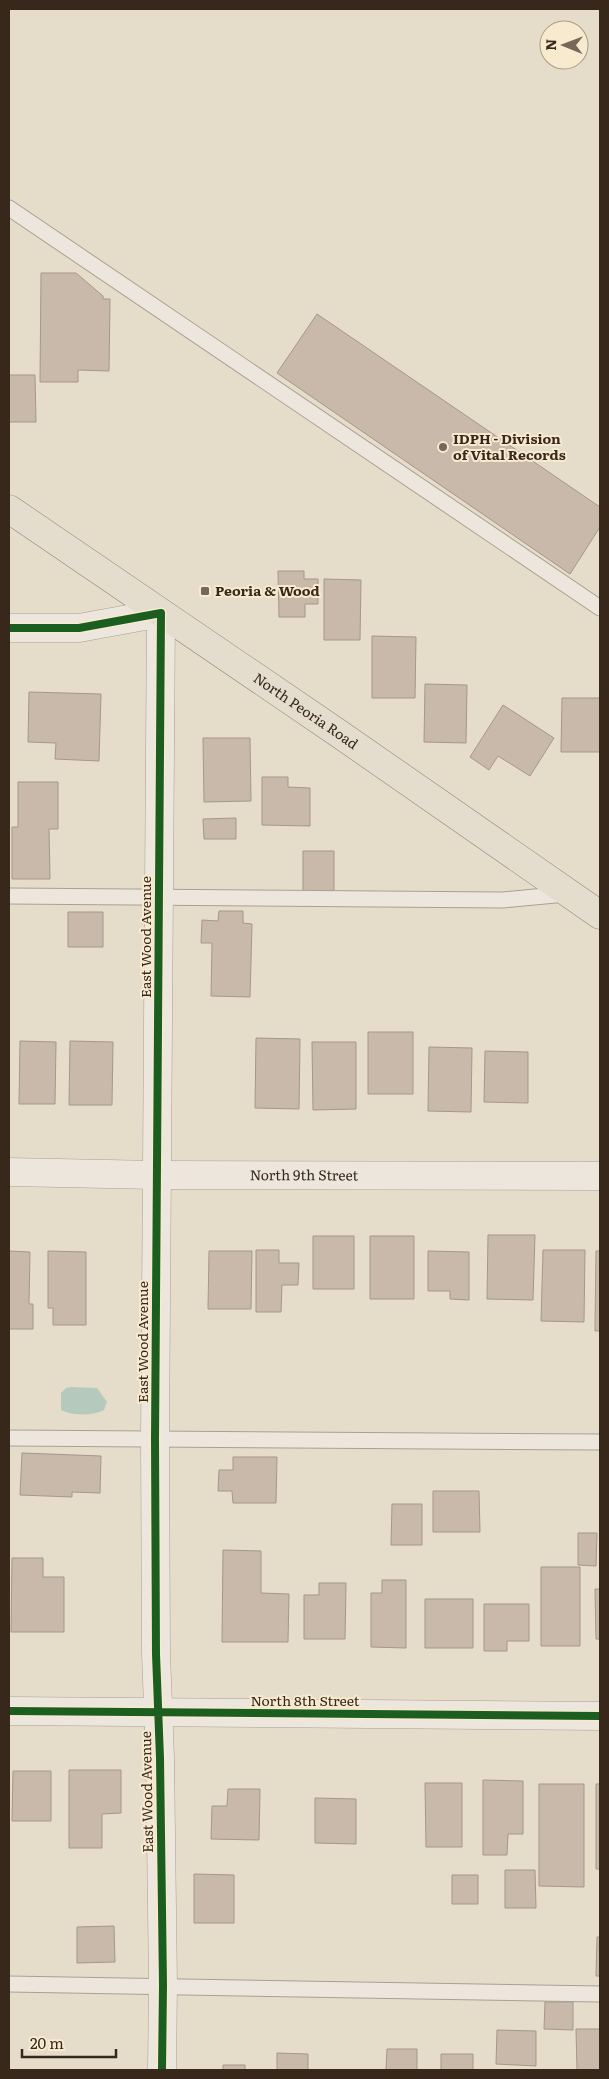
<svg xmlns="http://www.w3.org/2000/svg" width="609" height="2079" viewBox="0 0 609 2079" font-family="Literata,serif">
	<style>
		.water { fill: #b6c9bd }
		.building { fill: #c9b9ab; stroke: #a5978a }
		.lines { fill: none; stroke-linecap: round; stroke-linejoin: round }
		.service-casing { stroke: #a9a094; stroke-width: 17 }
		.minor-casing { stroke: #a9a094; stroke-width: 29 }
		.primary-casing { stroke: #8f867a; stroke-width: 29 }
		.service { stroke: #ece6dc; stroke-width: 15 }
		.minor { stroke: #ece6dc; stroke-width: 28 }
		.primary { stroke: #e4dccd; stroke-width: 28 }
		.cycleway-casing { stroke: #f7eacf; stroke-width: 11 }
		.cycleway { stroke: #1b5e20; stroke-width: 8 }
		.poi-dot { fill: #756759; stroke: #f7eacf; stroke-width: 2 }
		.labels { text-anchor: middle; stroke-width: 4; stroke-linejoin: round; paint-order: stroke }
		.poi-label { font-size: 14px; font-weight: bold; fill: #38281c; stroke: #f7eacf; text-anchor: start }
		.street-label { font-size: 14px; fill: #38281c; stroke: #f7eacf }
	</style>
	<rect width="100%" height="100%" fill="#e5dcca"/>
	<path class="water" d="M72 1387 97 1388 107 1402 104 1410C92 1416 73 1416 61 1410V1393L66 1388Z"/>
	<path class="building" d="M41 273H76L103 296V299H110L109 371 78 370V382H40Z
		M317 314 600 507V527L570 574 277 373Z
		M9 375H35L36 422H9Z
		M278 571H304V579H318V604H305V617H279Z
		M324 579 361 580 360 640H324Z
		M372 636 416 637 415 698H372Z
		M425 684 467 685 466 743 424 742Z
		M29 692 101 694 99 761 55 759 56 743 28 742Z
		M562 698H600V752H561Z
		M503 705 554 738 530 776 498 756 489 770 470 757Z
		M203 738H250L251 801 204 802Z
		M262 777H288V787L310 788V826L262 825Z
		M18 782H58V829H49L50 879H12V827H18Z
		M236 818V839H204L203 819Z
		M303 851H334V891H303Z
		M219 911H243V923L252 924 250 997 211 996 212 943H201L202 920 218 921Z
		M68 912H103V947H68Z
		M368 1032H413V1094H368Z
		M256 1038 300 1039 299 1109 255 1108Z
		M20 1041 56 1042 55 1104H19Z
		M70 1041 113 1042 112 1105H69Z
		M312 1042H356V1109L313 1110Z
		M429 1047 472 1048 471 1112 428 1111Z
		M485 1051 528 1052V1103L484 1102Z
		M488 1235H535L533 1300 487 1299Z
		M313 1236H354V1289H313Z
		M370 1236H414V1299H370Z
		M256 1250H279V1263H299L298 1285H282L281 1312H256Z
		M543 1250H585L584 1322 541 1321Z
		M9 1251 30 1252 29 1304H33V1329H9Z
		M48 1251 86 1252V1325H53V1308H48Z
		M209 1251H252L251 1309H208Z
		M428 1251 469 1252V1300L450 1299V1291H428Z
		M596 1251H600V1331H595Z
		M22 1453 101 1456 100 1493 72 1492V1497L20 1495Z
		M233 1457H277L276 1503H233L232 1491H218L219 1470H233Z
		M433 1491H479L480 1532H433Z
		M392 1504H422V1545H391Z
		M578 1533H597L596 1566 578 1565Z
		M223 1550 261 1551V1593L289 1594 288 1642H222Z
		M12 1558H43V1577H64V1632H11Z
		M541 1567H580V1646H541Z
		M382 1580H406V1648L371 1647V1593H382Z
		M319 1583H346L345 1639H304V1595H319Z
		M595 1589H600V1639H596Z
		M425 1599H473V1648H425Z
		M484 1604H529V1641H507V1651H484Z
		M69 1770H121V1813L102 1814V1848H69Z
		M13 1771H51V1821H12Z
		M483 1780 523 1781V1834H508L507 1855H483Z
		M425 1783H462V1847H426Z
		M539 1784H584V1887L539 1886Z
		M596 1784H600V1869H596Z
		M228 1789H260L259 1840 211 1839 212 1806H227Z
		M315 1798 356 1799V1844L315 1843Z
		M505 1870H535L536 1908H505Z
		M194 1874 234 1875V1923H194Z
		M452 1875H478V1904H452Z
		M114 1926 115 1962 77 1963V1927Z
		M597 1937H600V1976H596Z
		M545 2002H573V2030L544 2029Z
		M576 2029H600V2070H577Z
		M497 2030 536 2031V2066L496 2064Z
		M387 2049H417V2070H386Z
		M277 2053 308 2054V2070H277Z
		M441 2054H473V2070H441Z
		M223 2065H245V2070H223Z"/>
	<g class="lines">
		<defs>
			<path id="service" d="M9 208 600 608
				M9 896 503 900 566 894
				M9 1438 600 1442
				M9 1984 600 1994"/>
			<g id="minor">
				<path d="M9 628H79L161 613 155 1439 156 1654 160 1758 163 1985 162 2070"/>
				<path id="s1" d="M9 1172 157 1175 600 1176"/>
				<path d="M9 1711 600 1716"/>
			</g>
			<g id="primary">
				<path id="s2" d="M9 509 338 733 600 915"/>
			</g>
		</defs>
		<use href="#service" class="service-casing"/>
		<use href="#minor" class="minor-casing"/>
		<use href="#primary" class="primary-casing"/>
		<use href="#service" class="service"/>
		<use href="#minor" class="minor"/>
		<use href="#primary" class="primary"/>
		<defs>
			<path id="cycleway" d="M9 628H79L161 613 155 1439 156 1654 160 1758 163 1985 162 2070
				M9 1711 600 1716"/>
		</defs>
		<use href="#cycleway" class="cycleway-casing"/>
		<use href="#cycleway" class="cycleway"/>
	</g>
	<g class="poi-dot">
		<circle cx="443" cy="447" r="5"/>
		<rect x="200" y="586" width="10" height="10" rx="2.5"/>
	</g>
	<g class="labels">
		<g class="poi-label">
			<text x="453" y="444">IDPH - Division<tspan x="453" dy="16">of Vital Records</tspan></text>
			<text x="215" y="596">Peoria &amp; Wood</text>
		</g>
		<g class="street-label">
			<text dy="5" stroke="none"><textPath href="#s2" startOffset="359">North Peoria Road</textPath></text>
			<text transform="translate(146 937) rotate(-90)" y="5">East Wood Avenue</text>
			<text dy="5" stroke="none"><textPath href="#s1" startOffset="295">North 9th Street</textPath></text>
			<text transform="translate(143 1342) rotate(-90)" y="5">East Wood Avenue</text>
			<text x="305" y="1706">North 8th Street</text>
			<text transform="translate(147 1792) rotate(-91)" y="5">East Wood Avenue</text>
		</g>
	</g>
	<rect width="609" height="2079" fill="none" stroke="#38281c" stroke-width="20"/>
	<g transform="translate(564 45) rotate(271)"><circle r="24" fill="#f7eacf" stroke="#ab9c87"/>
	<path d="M0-4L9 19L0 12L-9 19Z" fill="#756759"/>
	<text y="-8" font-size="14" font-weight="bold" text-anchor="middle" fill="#38281c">N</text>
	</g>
	<path d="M22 2049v8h94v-8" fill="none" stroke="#38281c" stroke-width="2.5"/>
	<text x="30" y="2049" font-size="15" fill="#38281c" stroke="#f7eacf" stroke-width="4" paint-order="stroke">20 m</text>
</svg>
